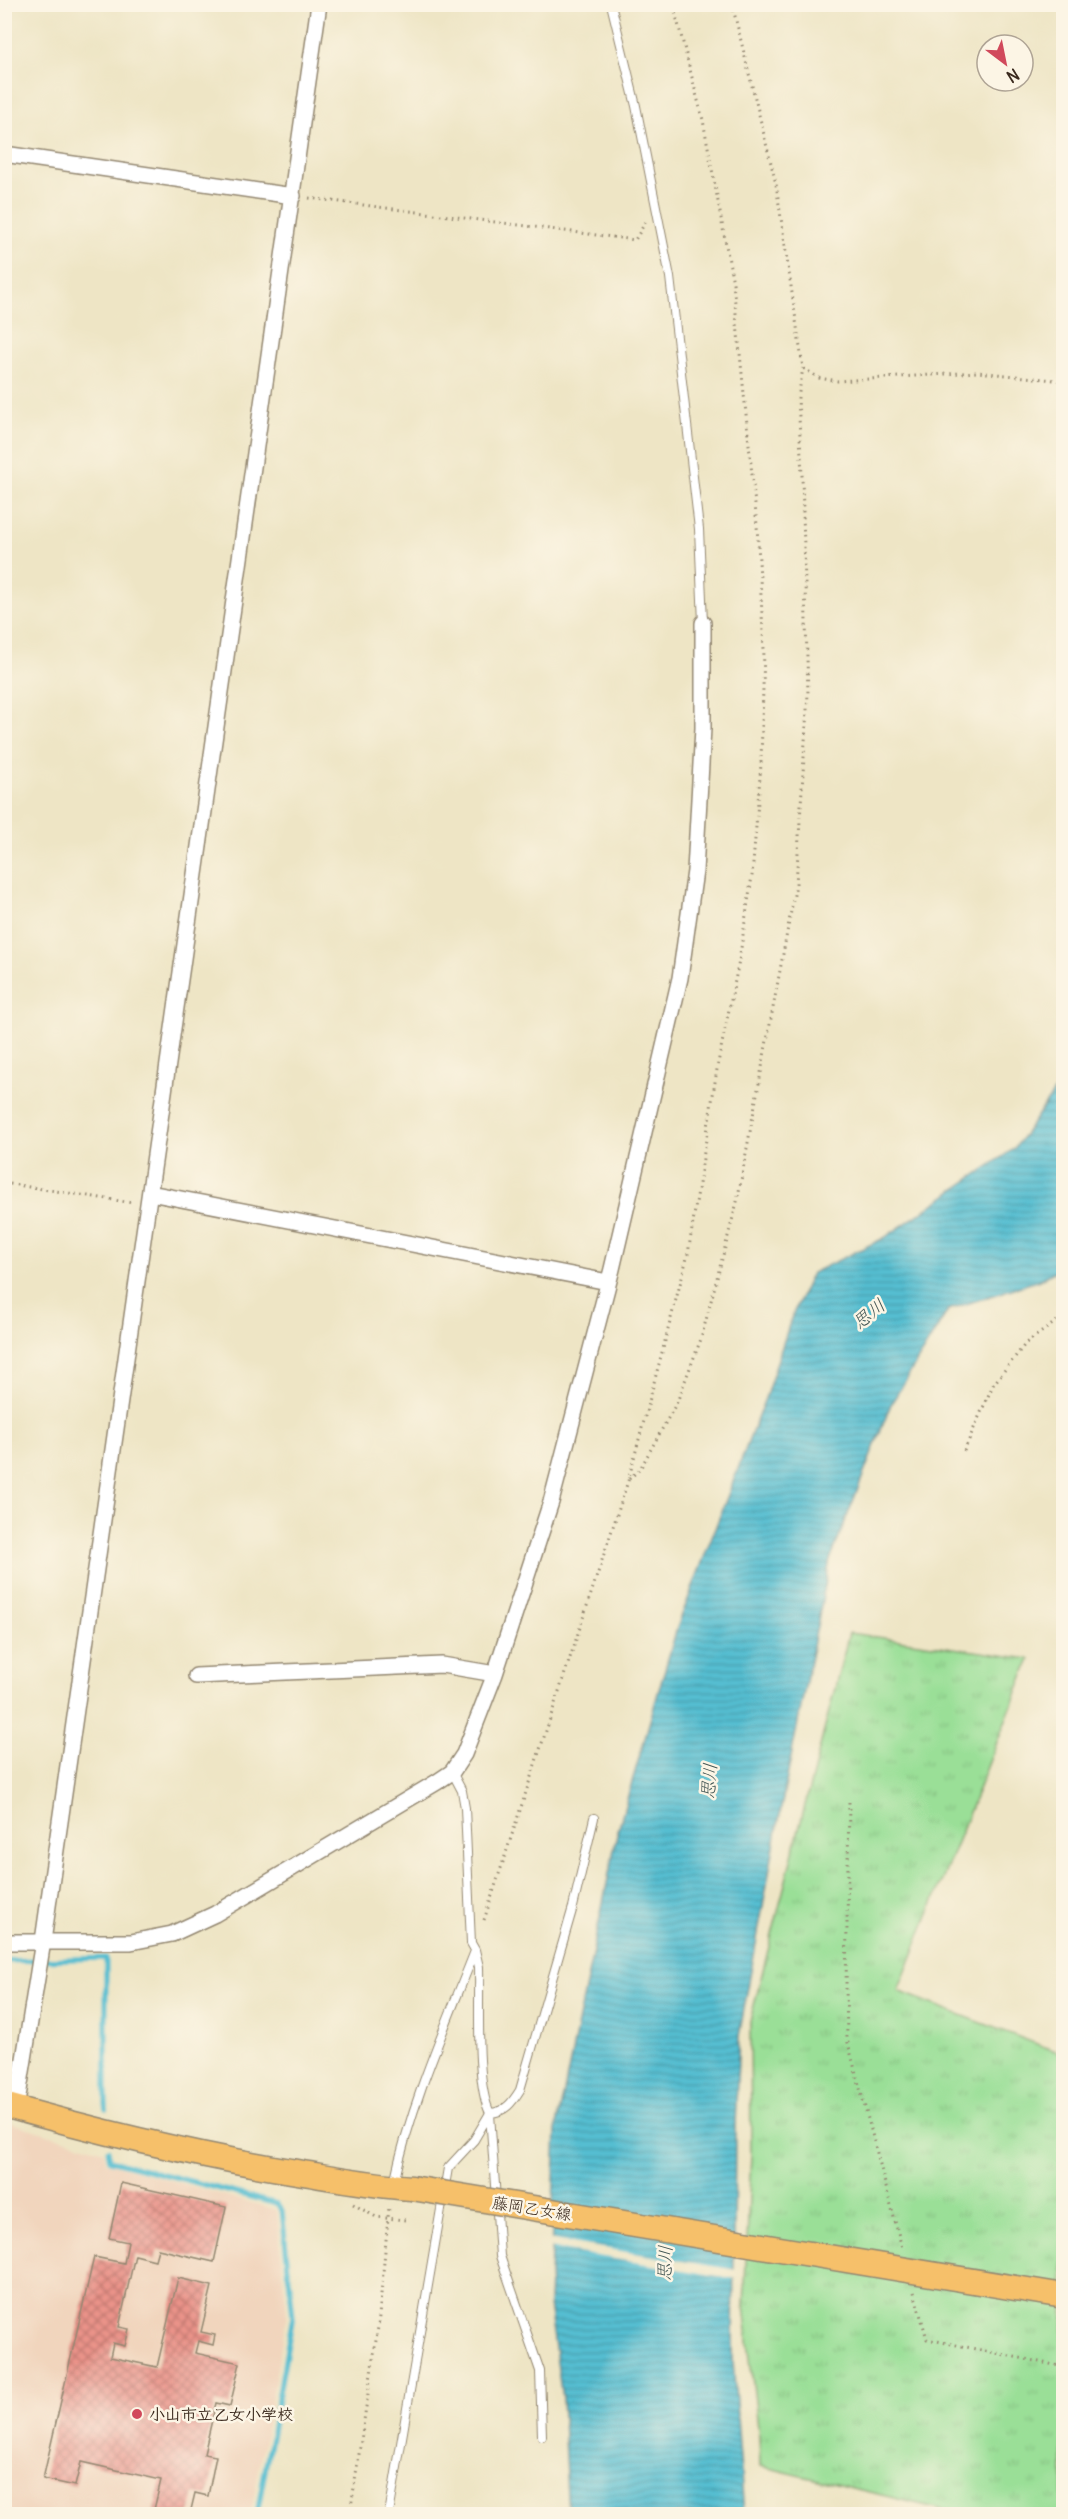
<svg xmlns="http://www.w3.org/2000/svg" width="1068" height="2519" viewBox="0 0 1068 2519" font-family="Delius,'Klee One',sans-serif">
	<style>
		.built { fill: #f1d5bd }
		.grass { fill: url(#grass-tufts); stroke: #6a845a; stroke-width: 1.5 }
		.water { fill: url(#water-rules); stroke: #487478; stroke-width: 1.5 }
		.pier { fill: #eee5c5 }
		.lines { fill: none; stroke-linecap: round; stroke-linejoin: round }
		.stream { stroke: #55bed1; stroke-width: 5 }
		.building { fill: url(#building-cross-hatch) }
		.lane-casing { stroke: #948872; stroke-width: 10 }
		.street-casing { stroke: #948872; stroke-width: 18 }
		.primary-casing { stroke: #948872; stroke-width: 27 }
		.path { stroke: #948872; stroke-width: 3; stroke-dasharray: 1.5 4.5; stroke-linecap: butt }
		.lane { stroke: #fff; stroke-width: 8 }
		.street { stroke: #fff; stroke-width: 15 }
		.primary { stroke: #f6c06b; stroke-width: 24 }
		.primary-bridge-casing { stroke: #948872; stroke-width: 27; stroke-linecap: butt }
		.primary-bridge { stroke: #f6c06b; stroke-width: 24 }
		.poi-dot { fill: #d1495b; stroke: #fcf5e5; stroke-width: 2 }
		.labels { text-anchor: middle; stroke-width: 5; stroke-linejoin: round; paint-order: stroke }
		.street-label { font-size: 16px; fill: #3b2a1e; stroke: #fcf5e5 }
		.poi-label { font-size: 16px; font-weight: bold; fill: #3b2a1e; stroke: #fcf5e5; text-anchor: start }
		.water-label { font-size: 18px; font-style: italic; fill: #435654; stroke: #fcf5e5 }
	</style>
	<defs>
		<pattern id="grass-tufts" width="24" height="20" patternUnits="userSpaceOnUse" patternTransform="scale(1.5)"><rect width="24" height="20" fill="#9adf97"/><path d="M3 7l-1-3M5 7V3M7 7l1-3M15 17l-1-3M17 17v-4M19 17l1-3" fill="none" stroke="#86c082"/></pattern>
		<pattern id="water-rules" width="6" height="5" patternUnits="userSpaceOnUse" patternTransform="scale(1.5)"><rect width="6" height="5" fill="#55bed1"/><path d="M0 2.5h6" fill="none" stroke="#489ba9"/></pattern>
		<pattern id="building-cross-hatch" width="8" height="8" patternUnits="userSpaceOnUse" patternTransform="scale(1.5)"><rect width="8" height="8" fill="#ea9389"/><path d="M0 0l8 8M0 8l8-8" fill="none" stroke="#bf786f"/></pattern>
	</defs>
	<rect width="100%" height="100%" fill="#fcf5e5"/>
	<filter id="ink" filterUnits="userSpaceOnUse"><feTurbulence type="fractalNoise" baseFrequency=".0167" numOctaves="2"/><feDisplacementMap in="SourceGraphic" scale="12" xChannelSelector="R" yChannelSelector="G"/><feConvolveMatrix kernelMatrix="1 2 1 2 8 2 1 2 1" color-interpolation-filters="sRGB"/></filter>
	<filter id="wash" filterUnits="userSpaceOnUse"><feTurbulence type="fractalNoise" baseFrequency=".008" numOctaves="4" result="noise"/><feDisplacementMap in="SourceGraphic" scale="24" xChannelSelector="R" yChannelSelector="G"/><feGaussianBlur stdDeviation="1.35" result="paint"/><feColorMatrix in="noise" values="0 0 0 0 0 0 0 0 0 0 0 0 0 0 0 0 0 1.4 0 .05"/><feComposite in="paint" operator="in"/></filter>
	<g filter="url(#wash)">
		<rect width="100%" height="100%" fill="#eee5c5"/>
		<path class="built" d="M4 2121 104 2151 106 2162 277 2210 287 2314 251 2514H5Z"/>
		<path class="grass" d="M849 1633 1030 1659 898 1991 1063 2054V2514H961L760 2466 759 2436 744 2306 751 2154 750 2021Z"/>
		<path class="water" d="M1063 1079V1267L1039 1280 948 1310 891 1404 830 1560 782 1803 739 2036 735 2125 733 2360 744 2514H568L562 2398 549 2304 556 2130 618 1830 677 1628 767 1393 792 1316 812 1273 884 1238 1015 1148Z"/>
		<path class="pier" d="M548 2239 737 2270V2279L548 2248Z"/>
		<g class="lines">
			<path class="stream" d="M4 37 9 4
				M4 1961 106 1958V2109
				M108 2150 110 2160 277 2204 282 2210 293 2316 257 2514"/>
		</g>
		<g id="blocks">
			<path class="building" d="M121 2183 226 2207 214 2262 158 2249 155 2260 135 2255 119 2327 129 2329 125 2346 113 2343 110 2357 157 2367 178 2278 212 2286 201 2332 215 2335 213 2345 198 2341 195 2353 240 2363 230 2406 216 2403 204 2454 216 2456 208 2496 195 2493 190 2514H153L161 2480 81 2462 75 2486 43 2479 94 2257 124 2263 128 2242 109 2238Z"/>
		</g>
	</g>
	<g filter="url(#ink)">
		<use href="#blocks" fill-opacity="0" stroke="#948872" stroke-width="1.5"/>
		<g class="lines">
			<defs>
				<path id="lane" d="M611 4 636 106 670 277 699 529 703 623
					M452 1772 462 1791 465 1808 471 1943 475 1950 479 1967C480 2002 475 2084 490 2113 505 2112 512 2103 520 2090L573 1907 594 1818
					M490 2114 500 2256 540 2371 542 2436
					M394 2183C411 2103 445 2027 475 1951
					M389 2514 448 2168 474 2140 490 2113"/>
				<path id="street" d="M4 154 293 196
					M150 1193 608 1282
					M196 1676 442 1665 495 1674
					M4 1942H131L172 1934 215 1914 437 1782 452 1772 464 1754 495 1674 551 1502 612 1269 680 978 695 871 703 728V623
					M16 2109 43 1941 319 4"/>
				<path id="primary" d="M4 2105C103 2133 203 2157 303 2173 339 2179 376 2186 412 2188"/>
			</defs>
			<use href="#lane" class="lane-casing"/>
			<use href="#street" class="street-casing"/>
			<use href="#primary" class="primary-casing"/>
			<path class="path" d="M732 4 776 184 803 368 819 378 838 381 977 372 1064 381
				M309 198 635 240 646 221
				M4 1183 133 1203
				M964 1451 993 1385 1026 1343 1064 1316
				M629 1479 640 1469 677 1402 701 1339 737 1202 796 884 808 694 802 475 798 398 803 368
				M849 1802 846 1987 847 2039 902 2248
				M484 1920 628 1481 688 1254 718 1063 739 961 752 876 761 764 764 649 757 525 733 283 703 120 673 4
				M353 2204 376 2217 405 2220
				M914 2292 927 2339 1064 2367
				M350 2514 378 2327 389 2207"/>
			<use href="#lane" class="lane"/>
			<use href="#street" class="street"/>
			<use href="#primary" class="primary"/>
			<defs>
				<path id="primary-bridge" d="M412 2188 1064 2296"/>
			</defs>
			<use href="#primary-bridge" class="primary-bridge-casing"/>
			<use href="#primary-bridge" class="primary-bridge"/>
		</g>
	</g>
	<circle class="poi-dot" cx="137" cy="2414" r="6"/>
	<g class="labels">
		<g class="street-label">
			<text transform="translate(532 2208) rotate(9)" y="6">藤岡乙女線</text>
		</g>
		<g class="poi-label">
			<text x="149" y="2420">小山市立乙女小学校</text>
		</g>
		<g class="water-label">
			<text transform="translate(869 1314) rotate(-39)" y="6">思川</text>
			<text transform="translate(709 1781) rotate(-85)" y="6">思川</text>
			<text transform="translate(665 2263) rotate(-88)" y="6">思川</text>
		</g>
	</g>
	<rect width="1068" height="2519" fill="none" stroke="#fcf5e5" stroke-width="24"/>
	<g transform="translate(1005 63) rotate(148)"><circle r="28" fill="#fcf5e5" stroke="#afa495" stroke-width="1.5"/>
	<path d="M0-4.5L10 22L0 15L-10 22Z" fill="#d1495b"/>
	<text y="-9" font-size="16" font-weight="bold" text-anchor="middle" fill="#3b2a1e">N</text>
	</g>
</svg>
